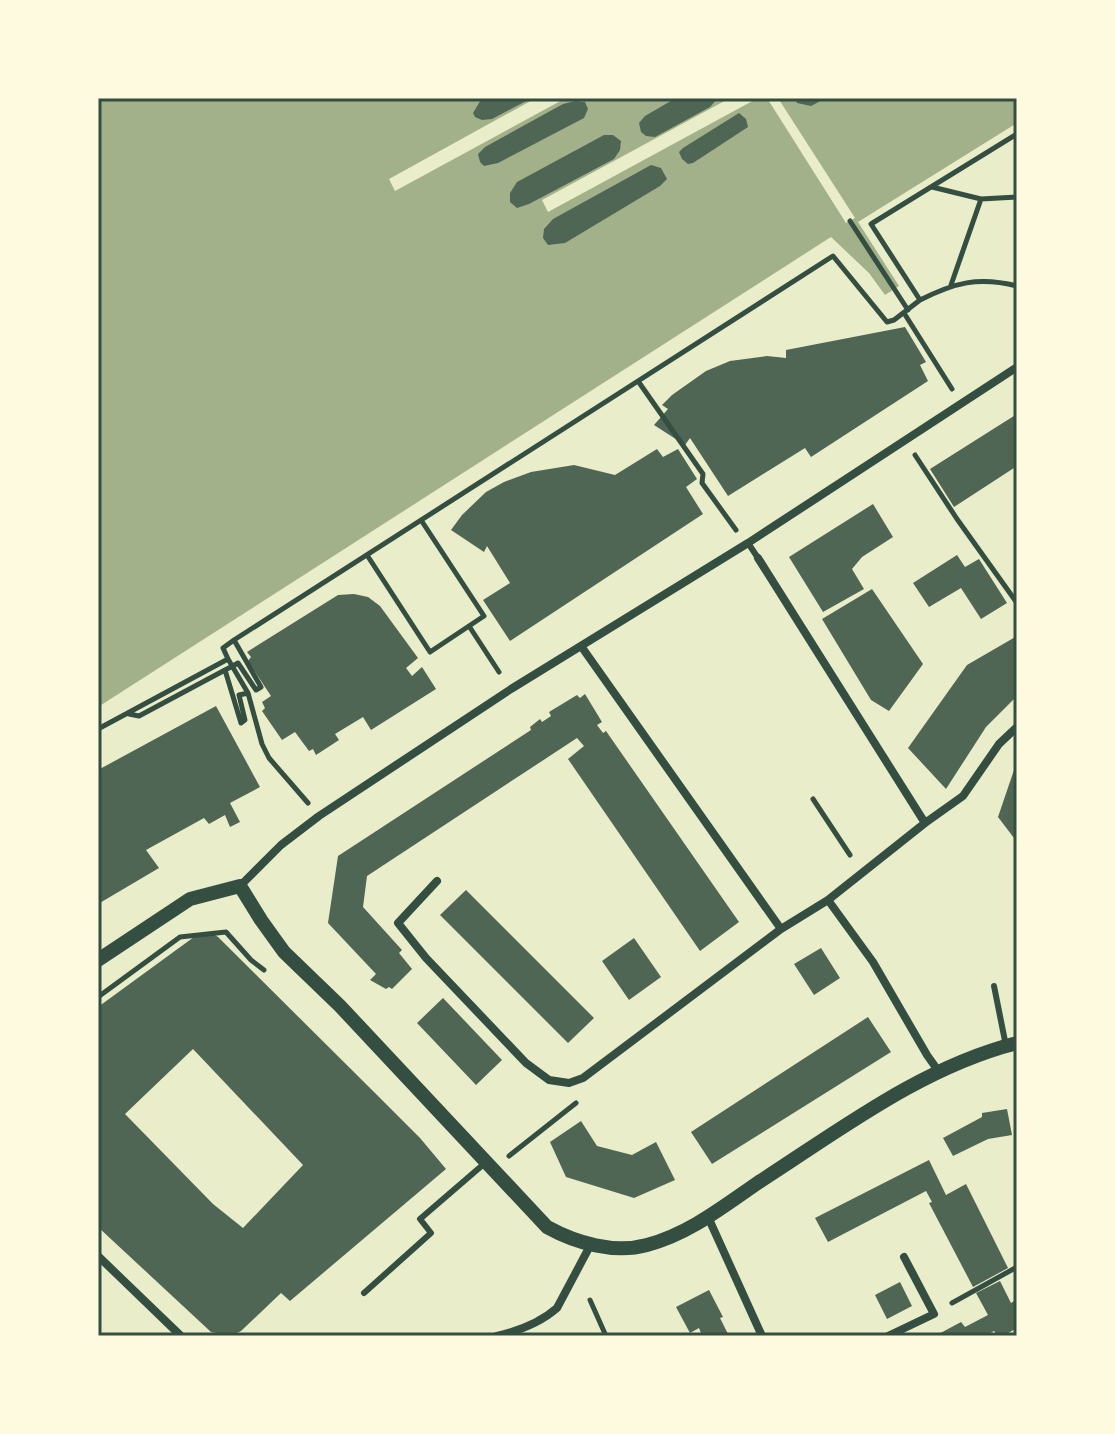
<svg xmlns="http://www.w3.org/2000/svg" width="1115" height="1434" viewBox="0 0 1115 1434" font-family="Cabin,sans-serif">
	<style>
		.water { fill: #a3b18a }
		.pier { fill: #e9edc9 }
		.building { fill: #4f6655; fill-rule: evenodd }
		.lines { fill: none; stroke-linecap: round; stroke-linejoin: round }
		.path { stroke: #344e41; stroke-width: 5 }
		.service { stroke: #344e41; stroke-width: 6 }
		.minor { stroke: #344e41; stroke-width: 8 }
		.tertiary { stroke: #344e41; stroke-width: 14 }
		.neatline { fill: none; stroke: #344e41; stroke-width: 3 }
	</style>
	<rect width="100%" height="100%" fill="#e9edc9"/>
	<path class="water" d="M98 98H1017V123L858 222 899 286 885 295 869 273 831 237 98 707Z"/>
	<path class="pier" d="M536 98H566L395 191 389 179Z
		M730 98H758L548 212 542 200Z
		M767 98H778L855 218 846 223Z"/>
	<path class="building" d="M482 98H532L492 119 482 120 475 117 473 113Z
		M676 98H718L710 107 655 137 646 136 641 132 639 123 645 116Z
		M795 98H826L811 106 797 103Z
		M575 101 585 102 588 109 584 118 498 163 484 166 480 162 478 154 485 147 563 104Z
		M739 113 746 119 748 127 693 163 688 164 682 159 679 152 683 148Z
		M604 135H613L621 141 620 150 614 159 529 204 517 208 510 202V193L517 182Z
		M651 165 661 168 667 179 660 186 565 243 548 245 543 238 544 229 553 219Z
		M905 327 926 362 920 365 928 381 811 457 805 448 728 496 690 438 685 445 654 425 668 409 662 405 672 395 706 371 730 361 767 356 786 358V350Z
		M1017 414V466L954 507 930 469Z
		M657 449 663 457 678 449 697 479 686 487 703 514 510 641 483 600 510 583 487 546 484 552 451 530 462 515 486 492 504 482 531 472 574 465 615 475Z
		M873 504 893 537 862 557 852 569 864 589 823 612 789 557Z
		M957 555 965 567 979 559 1007 603 981 619 961 588 929 607 913 583Z
		M872 589 923 664 889 711 871 700 822 619Z
		M354 594 368 597 380 606 418 658 406 668 412 676 422 667 436 689 371 730 363 717 335 734 339 740 316 755 313 749 309 751 295 732 282 740 262 711 265 708 262 702 271 696 248 661 251 657 247 652 338 595Z
		M1017 636V696L986 727 946 789 908 748 967 665Z
		M585 694 602 722 597 725 603 733 606 731 739 922 700 951 568 759 584 746 577 738 367 876 363 907 402 950 399 953 412 969 392 989 389 987 386 989 370 980 376 974 328 923 338 856 531 730 530 727 540 719 542 722 551 716 549 712 577 695 580 698Z
		M216 706 260 787 230 803 240 822 230 827 225 815 209 824 204 818 146 850 159 868 98 904V770Z
		M1017 769V842L998 817 1014 770Z
		M466 890 594 1018 568 1043 440 915Z
		M210 932 218 937 373 1091 420 1138 446 1169 290 1301 281 1293 241 1331 231 1336 211 1332 98 1227V1007L194 937ZM193 1049 303 1165 243 1228 213 1204 125 1114Z
		M634 938 661 977 629 1000 602 961Z
		M821 948 840 978 814 995 794 964Z
		M443 998 502 1060 476 1085 417 1023Z
		M868 1017 891 1052 712 1164 691 1132Z
		M1007 1109 1012 1135 988 1139 953 1156 943 1138 982 1117V1113Z
		M581 1121 597 1146 632 1155 656 1142 675 1180 634 1198 566 1177 550 1142Z
		M929 1160 946 1195 966 1184 1008 1268 973 1287 929 1203 932 1202 926 1191 828 1242 815 1218Z
		M1000 1281 1011 1303 1017 1299V1328L1003 1336H998L994 1331 985 1336H935L961 1322 965 1327 988 1315 976 1293Z
		M900 1282 912 1306 887 1319 875 1295Z
		M709 1290 723 1317 720 1318 729 1336H702L699 1328 690 1333 676 1307Z"/>
	<g class="lines">
		<path class="path" d="M932 187 981 199 1017 197
			M850 221 908 310
			M951 285 981 199
			M920 300C954 283 978 276 1017 286
			M904 313 952 389
			M638 381 703 474 702 483 736 530
			M915 455 957 519 1017 603
			M421 520 484 616 469 626 499 672
			M367 555 430 652 469 626
			M228 659 248 693 262 744 269 758 308 803
			M233 666 225 670 241 723 245 720 239 695 248 693
			M233 666 238 663 256 690 261 687 234 640
			M129 714 139 716 225 670
			M98 729 228 659 223 648 234 640 833 256 887 322 894 320 920 300 871 224 1017 134
			M813 799 850 855
			M98 997 180 937 226 932 251 960 264 970
			M509 1156 576 1103
			M590 1300 606 1336
			M952 1303 1017 1267"/>
		<path class="service" d="M748 543 758 558
			M994 986 1006 1046
			M364 1293 431 1233 420 1219 485 1163"/>
		<path class="minor" d="M758 558 925 823
			M581 646 781 929
			M437 881 398 923 426 958 526 1063 549 1080 569 1083 583 1078 781 929 828 900 925 823 963 796 999 744 1017 727
			M240 886 281 845 319 816 511 689 748 543 1017 367
			M828 900 873 962 927 1055 939 1072
			M708 1217 762 1336
			M98 1256 181 1336
			M497 1336C518 1331 540 1323 557 1308L591 1244
			M888 1336 934 1314 904 1257"/>
		<path class="tertiary" d="M98 960 190 899 240 886 261 920 284 952 340 1006 547 1227C576 1243 614 1254 647 1245 689 1234 724 1206 759 1182 840 1130 922 1067 1017 1043"/>
	</g>
	<rect width="1115" height="1434" fill="none" stroke="#fefae0" stroke-width="200"/>
	<rect x="100" y="100" width="915" height="1234" class="neatline"/>
</svg>
